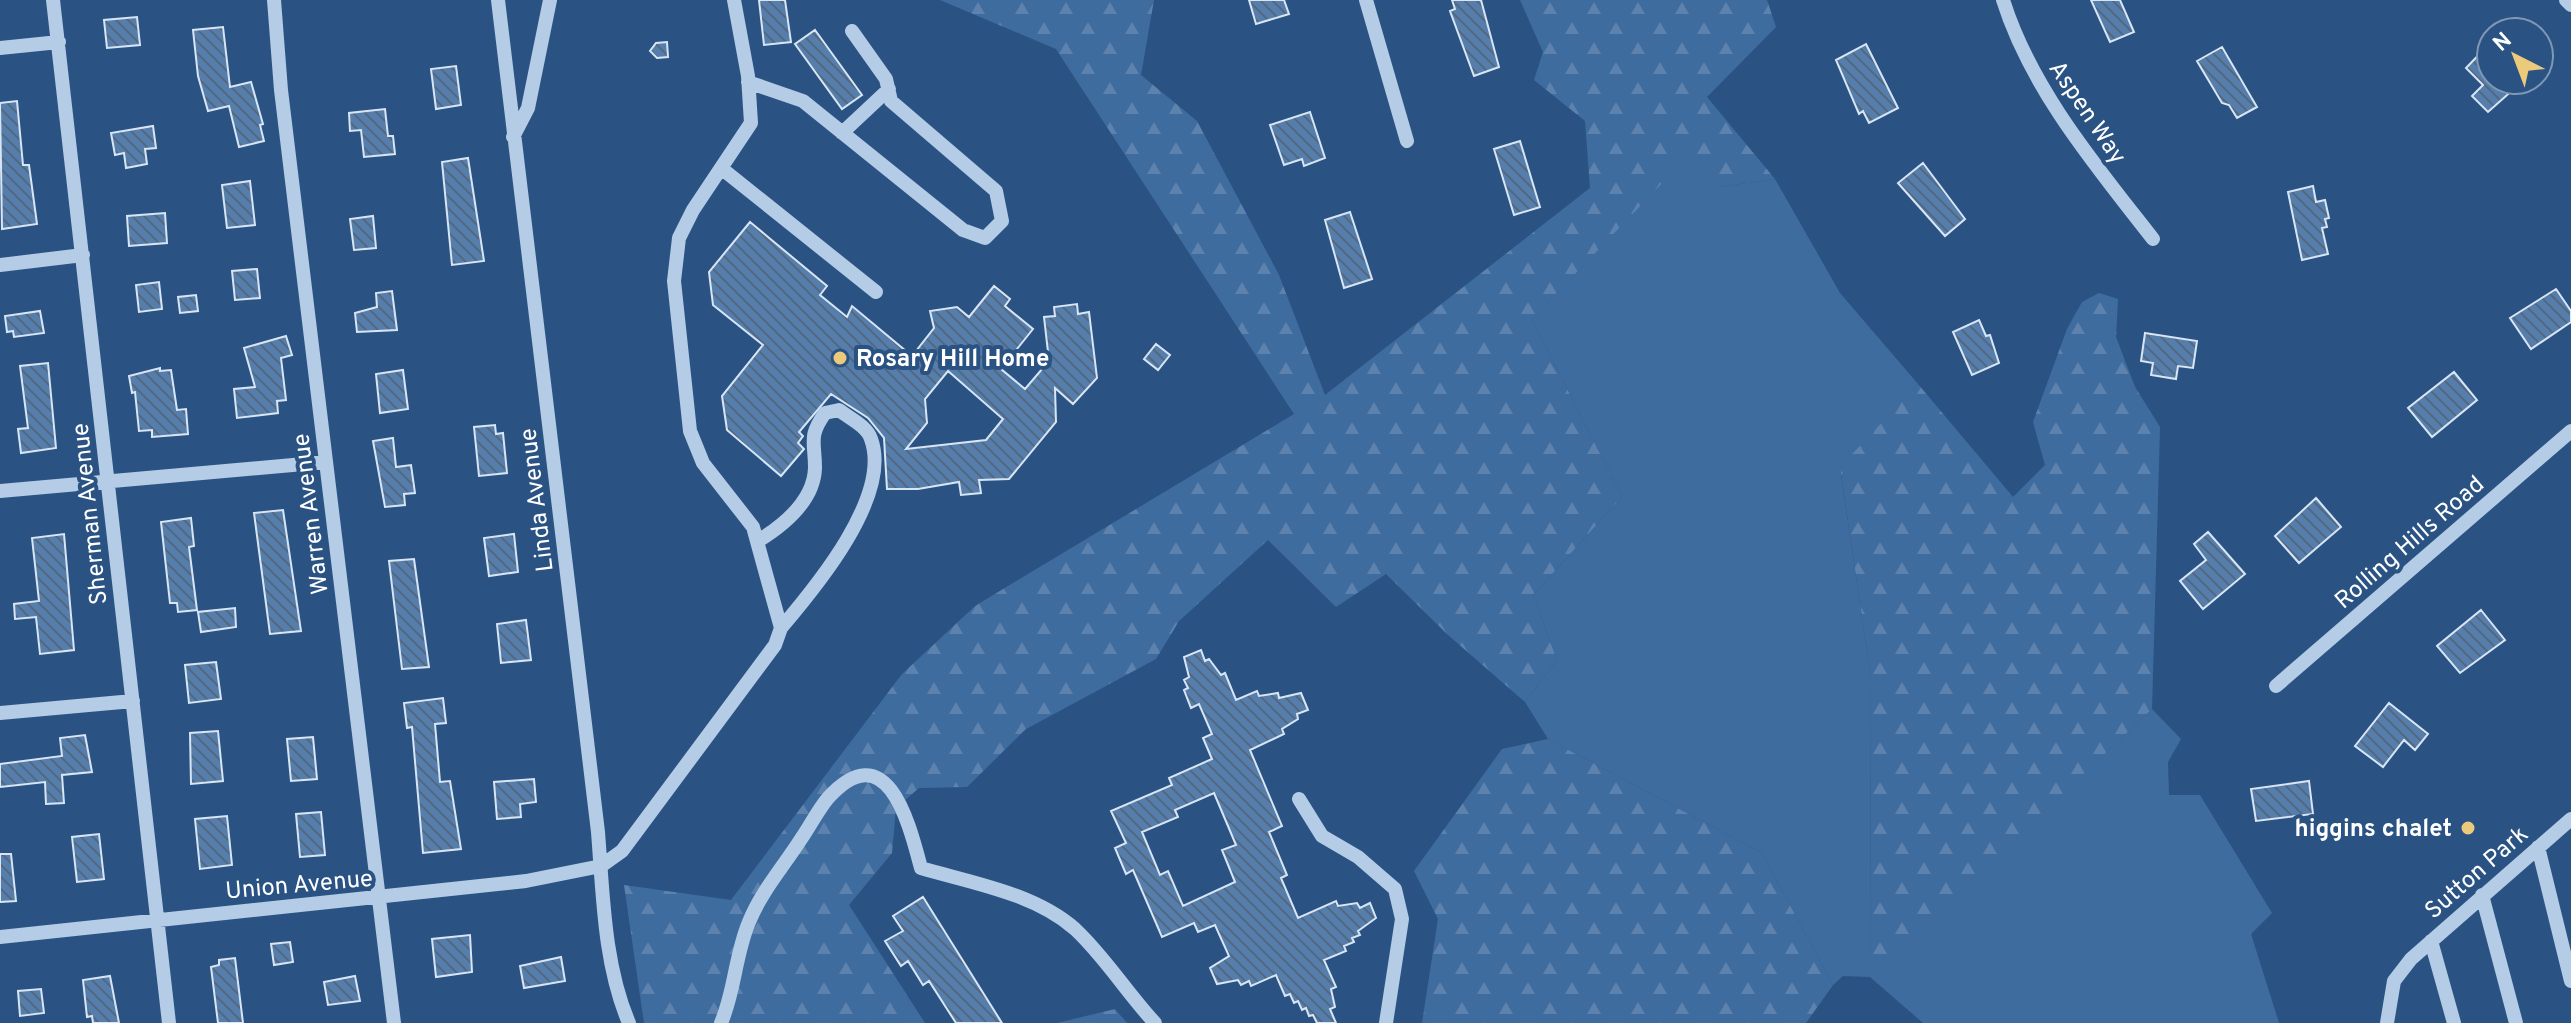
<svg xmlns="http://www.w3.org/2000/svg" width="2571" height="1023" viewBox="0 0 2571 1023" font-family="Overpass,sans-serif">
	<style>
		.grass { fill: #3f6c9f }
		.forest { fill: url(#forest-firs) }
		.building { fill: url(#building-back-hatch); stroke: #d7e5f5; stroke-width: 2; fill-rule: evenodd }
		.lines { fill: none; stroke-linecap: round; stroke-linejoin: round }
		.minor { stroke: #b4cce6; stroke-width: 14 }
		.poi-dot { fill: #ecca7c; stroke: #2a5383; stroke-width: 3 }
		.labels { text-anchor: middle; stroke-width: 8; stroke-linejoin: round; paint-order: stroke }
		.street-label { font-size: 24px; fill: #fff; stroke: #2a5383 }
		.poi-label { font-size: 24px; font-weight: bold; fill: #fff; stroke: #2a5383; text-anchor: start }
	</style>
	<defs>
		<pattern id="forest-firs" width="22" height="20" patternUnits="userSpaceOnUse" patternTransform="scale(2)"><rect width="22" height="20" fill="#3f6c9f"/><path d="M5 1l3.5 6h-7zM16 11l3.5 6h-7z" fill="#5c82ad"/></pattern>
		<pattern id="building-back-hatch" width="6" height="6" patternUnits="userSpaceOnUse" patternTransform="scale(2)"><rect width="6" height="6" fill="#567eac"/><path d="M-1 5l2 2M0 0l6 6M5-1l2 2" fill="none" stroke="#526881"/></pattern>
	</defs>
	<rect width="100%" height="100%" fill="#2a5383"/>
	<path class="grass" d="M1690 153 1719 187 1775 179 1840 293 1918 384 1840 468 1871 678 1870 976 2152 709 2181 739 2168 762 2169 795H2200L2272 913 2251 934 2279 1023H1923L1870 977 1843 976 1833 985 1762 853 1548 739 1525 702 1557 660 1533 595 1622 497 1532 319Z"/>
	<path class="forest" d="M940 0H1154L1141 75 1197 121 1279 275 1325 395 1590 188 1585 121 1534 80 1543 52 1520 0H1767L1776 27 1707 97 1775 179 1719 187 1690 154 1532 319 1622 497 1533 595 1557 660 1525 702 1448 635 1386 574 1336 607 1268 540 1179 621 1156 659 1026 729 967 787 919 788 896 808 892 853 849 905 925 1023H644L624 885 731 900 902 674 975 606 1294 414 1056 49Z
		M2099 293 2118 299 2116 337 2135 387 2160 427 2152 709 1870 977 1871 678 1840 467 1918 384 2013 497 2045 465 2033 422 2067 329 2082 302Z
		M1548 739 1762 853 1833 985 1806 1023H1422L1438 919 1414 871 1502 749Z
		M1115 1009 1127 1023H1057Z"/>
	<path class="building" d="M759 0H785L791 42 764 45Z
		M1249 0H1284L1289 14 1256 24Z
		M1452 0H1481L1499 67 1474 76 1450 11 1455 9Z
		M2091 0H2120L2134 32 2110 42Z
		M137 17 140 45 107 48 104 20Z
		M223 27 230 87 251 82 263 124 260 125 264 141 239 147 229 106 208 111 198 76 193 30Z
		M815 30 862 95 842 109 795 44Z
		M667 42 668 57 657 58 650 51 656 43Z
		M2491 42V80H2524L2488 112 2472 96 2483 85 2466 68Z
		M1866 44 1898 108 1869 123 1863 111 1859 114 1836 60Z
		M2222 47 2257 107 2237 118 2229 105 2222 103 2197 61Z
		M456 66 461 105 436 109 431 69Z
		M17 101 23 165H29L37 224 2 229 0 103Z
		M385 109 388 136H393L395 154 364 157 361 130 350 131 349 113Z
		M1310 112 1325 158 1304 166 1302 159 1284 165 1270 125Z
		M153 126 156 148 145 149 147 164 126 168 124 153 115 155 111 133Z
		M1520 141 1540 207 1514 215 1494 149Z
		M468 158 484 261 452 265 442 162Z
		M1923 163 1965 219 1945 236 1898 183Z
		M250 181 255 225 227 228 222 185Z
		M2313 186 2316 202 2325 200 2329 218 2325 219 2327 227 2322 228 2328 254 2302 260 2288 192Z
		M1350 212 1372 279 1344 288 1325 220Z
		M165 213 167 243 129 246 127 216Z
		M373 216 376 248 354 250 350 219Z
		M750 222 827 286 820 295 847 317 852 306 912 356 934 328 930 311 957 307 969 317 994 286 1010 299 1005 306 1033 329 1001 369 1025 389 1049 361 1044 317 1055 316 1054 307 1077 304 1078 314 1089 312 1097 378 1073 404 1055 388 1056 422 1009 479 979 480 981 493 961 495 959 482 918 489H887L884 438 868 418 831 394 799 432 803 436 798 443 804 449 781 476 727 430 722 396 763 345 713 305 709 272ZM948 371 1003 419 986 440 906 449 927 423 925 399Z
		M257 269 260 298 235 300 232 271Z
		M159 282 162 309 139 312 136 285Z
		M2556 289 2571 311V322L2531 349 2510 318Z
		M392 291 397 330 357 332 355 313 377 307 376 293Z
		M196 295 198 311 180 313 178 297Z
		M40 311 44 333 14 337 13 331 7 332 5 316Z
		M1979 320 1986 336 1990 335 1999 363 1972 375 1953 332Z
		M2145 333 2197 341 2193 368 2178 366 2176 379 2151 375 2153 363 2141 361Z
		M286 336 292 355 281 358 286 400 277 401 278 413 237 418 234 389 255 387 244 348Z
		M1156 344 1170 355 1158 370 1144 359Z
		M48 363 56 448 21 453 18 429 28 428 20 366Z
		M160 368V371L171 370 177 410 186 409 188 434 152 437V430L139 431 135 392 132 393 129 376Z
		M403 370 408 409 380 413 376 374Z
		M2454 372 2477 400 2432 437 2408 408Z
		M495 425 496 434 503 433 507 473 479 476 474 427Z
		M393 438 396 467 411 465 415 493 404 494 405 505 385 507 373 441Z
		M2316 498 2341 527 2299 563 2275 536Z
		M283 510 301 631 270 634 254 513Z
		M191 518 194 546 189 547 197 610 178 612 177 603H170L161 522Z
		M2208 532 2245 574 2203 609 2180 581 2206 560 2194 544Z
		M64 534 74 650 40 654 36 617 15 619 14 604 39 601 32 538Z
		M514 534 518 572 489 576 484 538Z
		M414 559 429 667 402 669 389 561Z
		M235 608 236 627 201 632 198 612Z
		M2481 610 2505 640 2460 673 2437 646Z
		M526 620 531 660 501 663 497 624Z
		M1201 650 1205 661 1209 659 1221 675 1225 673 1236 700 1257 691 1259 696 1278 693 1279 698 1301 693 1308 710 1297 714 1298 719 1282 729 1284 734 1250 750 1282 826 1269 832 1287 875 1281 878 1298 918 1336 901 1338 906 1357 903 1360 908 1370 903 1376 918 1358 931 1360 935 1352 938 1354 942 1344 946 1346 951 1324 960 1336 987 1331 989 1335 1007 1330 1009 1336 1023H1317L1313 1015 1309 1016 1306 1008 1302 1010 1298 1001 1294 1003 1290 994 1285 996 1276 975 1251 986 1249 981 1241 985 1238 980 1217 984 1210 968 1229 956 1215 925 1198 932 1194 923 1162 937 1133 870 1126 874 1115 848 1126 843 1111 811 1172 785 1169 778 1212 759 1203 738 1212 734 1199 704 1191 708 1184 690 1188 688 1184 680 1189 677 1184 657ZM1214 793 1236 845 1222 850 1235 882 1183 906 1168 871 1160 875 1142 832 1178 817 1175 810Z
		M216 662 221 699 189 703 185 665Z
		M443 698 446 723 435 724 440 782 450 781 461 849 423 853 412 727 407 728 404 703Z
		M2389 703 2428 734 2415 750 2404 740 2383 767 2355 746Z
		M218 731 223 781 191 784 190 733Z
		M85 735 92 772 62 775 64 803 46 804 45 782 0 787V764L62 756 60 738Z
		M313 737 317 779 291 781 287 739Z
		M534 779 536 802 520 804 521 817 497 819 494 782Z
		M2309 781 2313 814 2256 821 2251 789Z
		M321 812 325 855 300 857 296 814Z
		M227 816 232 865 200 869 195 819Z
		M99 834 104 879 77 882 72 837Z
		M0 854H11L16 901 0 902Z
		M923 897 1002 1023H956L929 981 923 985 908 961 901 966 885 941 903 931 893 916Z
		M470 935 472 972 436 977 432 939Z
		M290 942 293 962 274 965 271 944Z
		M561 957 565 981 524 988 520 966Z
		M235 958 243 1023H218L211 967 219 965V960Z
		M110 976 119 1023H93L92 1016 87 1017 83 980Z
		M355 976 360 1001 328 1005 324 982Z
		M41 989 44 1013 20 1016 18 991Z"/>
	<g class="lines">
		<path class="minor" d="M53 0 169 1023
			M274 0 281 90 394 1023
			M498 0 598 832C603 895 604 965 629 1023
			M1366 0 1407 141
			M2003 0C2031 89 2096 166 2153 239
			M2566 0 2571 5
			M0 48 59 42
			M748 82 803 101 963 230 985 238 1002 221 996 191 891 101 886 79 852 31
			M842 133 889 89
			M513 137 528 108 550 0
			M721 168 876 292
			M0 265 83 255
			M0 491 326 462
			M758 541C784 525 814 501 815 468 815 441 808 437 825 413L839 410C849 418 867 426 871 439 892 496 816 587 781 628
			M2276 686 2571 431
			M0 713 133 701
			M1299 799 1322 836 1358 857 1395 889 1402 919 1386 1023
			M2538 847 2571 981
			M2482 895 2516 1023
			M0 937 526 881 601 866 622 851 775 645 781 628 753 527 703 463 690 431 674 281 679 238 693 210 751 123 748 76 734 0
			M2431 941 2454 1023
			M721 1023C735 991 735 955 749 922 761 892 783 867 801 839 810 826 818 810 828 798 887 733 909 823 921 868 972 883 1034 893 1075 929 1105 957 1127 993 1155 1023
			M2387 1023 2394 981 2411 959 2571 819"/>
	</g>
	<g class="poi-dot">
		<circle cx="840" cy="358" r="8"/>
		<circle cx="2468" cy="828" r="8"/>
	</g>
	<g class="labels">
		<g class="street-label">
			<text transform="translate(2088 112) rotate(56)" y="8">Aspen Way</text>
			<text transform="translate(536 500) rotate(-97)" y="8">Linda Avenue</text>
			<text transform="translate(89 514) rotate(-96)" y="8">Sherman Avenue</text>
			<text transform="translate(310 514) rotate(-97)" y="8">Warren Avenue</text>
			<text transform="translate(2409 542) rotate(-41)" y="8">Rolling Hills Road</text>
			<text transform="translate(2476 872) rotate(-41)" y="8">Sutton Park</text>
			<text transform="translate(299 884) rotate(-5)" y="8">Union Avenue</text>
		</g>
		<g class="poi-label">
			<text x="856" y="366">Rosary Hill Home</text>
			<text x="2452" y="836" text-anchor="end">higgins chalet</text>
		</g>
	</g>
	<g transform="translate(2515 56) rotate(318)"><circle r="38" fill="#2a5383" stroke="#7f98b5" stroke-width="2"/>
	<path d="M0-6L14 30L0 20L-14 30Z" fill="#ecca7c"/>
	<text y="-12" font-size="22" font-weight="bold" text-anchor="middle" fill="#ffffff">N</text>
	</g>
</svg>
